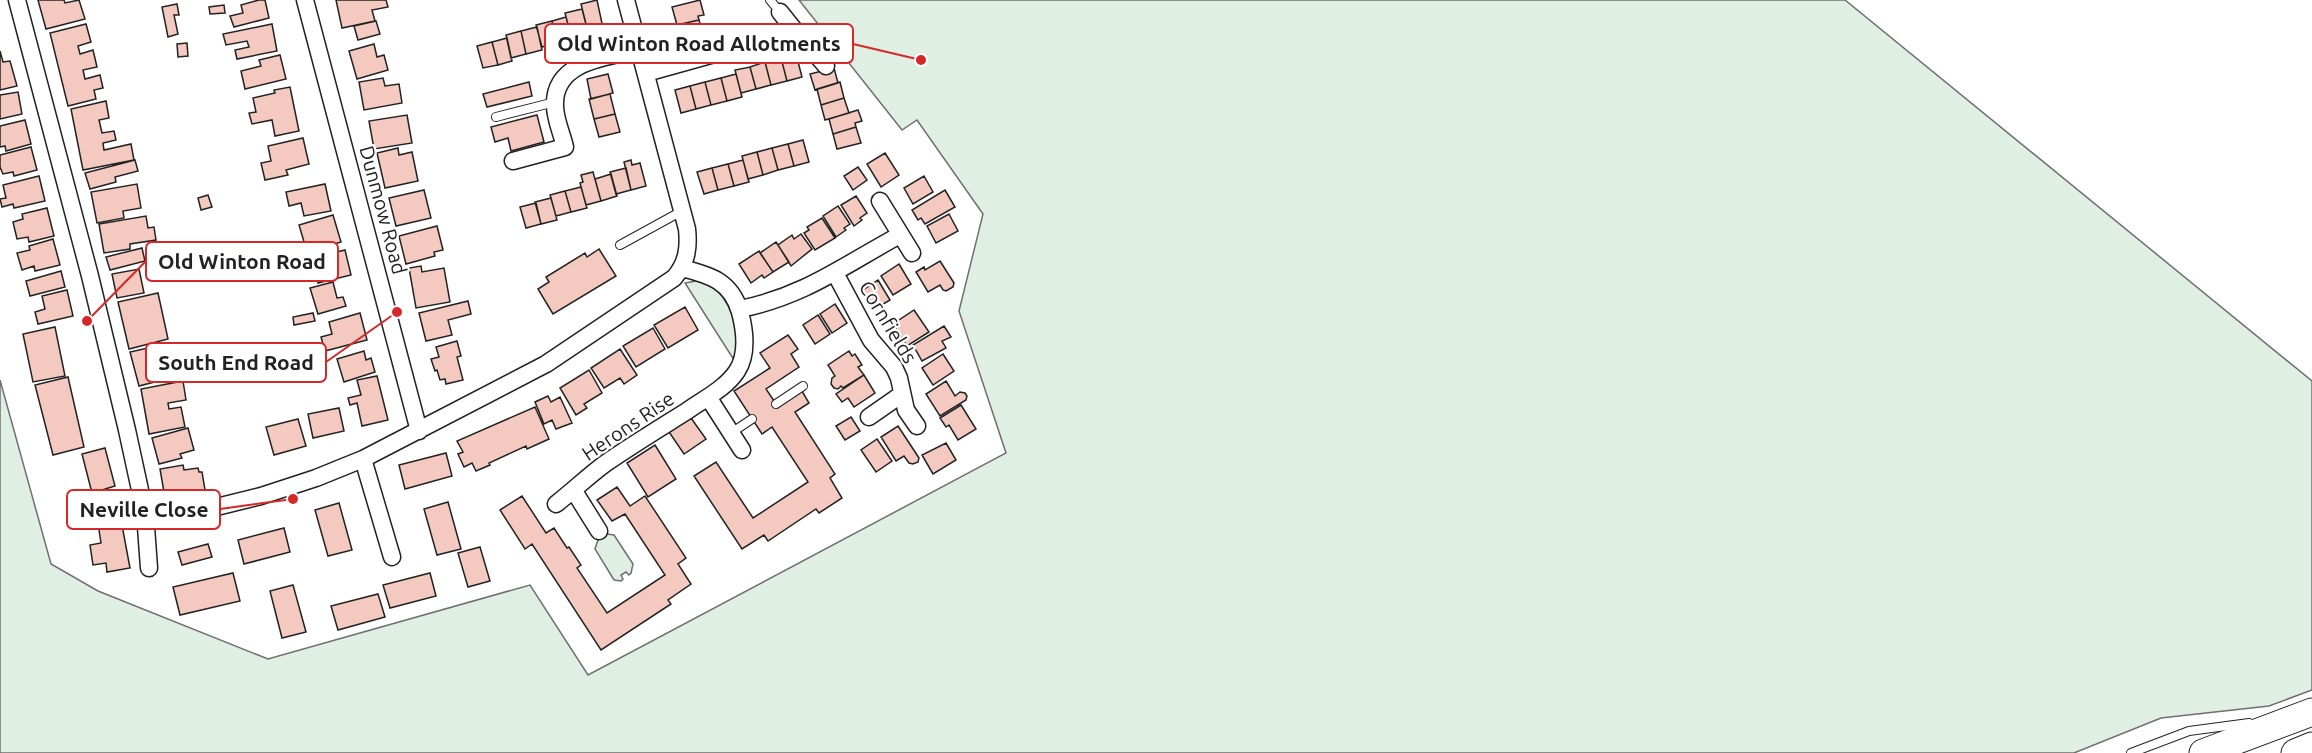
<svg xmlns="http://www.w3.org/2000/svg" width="2312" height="753" viewBox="0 0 2312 753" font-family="Ubuntu,sans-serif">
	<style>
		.green { fill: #e0efe3; stroke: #6f6f6f; stroke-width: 1.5 }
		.building { fill: #f3c9c0; stroke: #222; stroke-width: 1.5 }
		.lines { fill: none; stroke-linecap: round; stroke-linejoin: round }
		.service-casing { stroke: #222; stroke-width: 10 }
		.minor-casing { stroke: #222; stroke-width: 19 }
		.trunk-casing { stroke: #222; stroke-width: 29 }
		.service { stroke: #fff; stroke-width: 8 }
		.minor { stroke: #fff; stroke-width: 16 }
		.trunk { stroke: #fff; stroke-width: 27 }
		.labels { text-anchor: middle; stroke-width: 4.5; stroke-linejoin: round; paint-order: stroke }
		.street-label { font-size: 20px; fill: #222; stroke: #fff }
		.leader { fill: none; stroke: #d62828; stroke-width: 2 }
		.callout-dot { fill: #d62828; stroke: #fff; stroke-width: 2 }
		.callout { fill: #fff; stroke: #d62828; stroke-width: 2 }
		.callout-label { font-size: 21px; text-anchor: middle; font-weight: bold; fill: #222 }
	</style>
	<rect width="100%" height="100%" fill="#fff"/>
	<path class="green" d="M799 0H1845L2312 381V690L2269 706 2161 718 2074 753H0V380L51 564 98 591 268 659 530 585 588 675 1006 453 959 311 983 214 917 120 902 130Z
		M696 281C731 288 741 329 734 360L685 283Z
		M607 534 614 535 633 564 631 573 629 575 626 572 621 575 623 579 621 581 614 580 595 549 598 540Z"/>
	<path class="building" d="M38 0H64L65 3 79 0 85 19 46 29Z
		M259 0H265L269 18 234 27 230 16 243 13 241 5Z
		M336 0H386L388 7 372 10 375 21 342 28Z
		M597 0 603 28 588 32 581 4Z
		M700 0 704 15 698 16 699 20 677 25 672 7Z
		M177 4 179 15H174L178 34 168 37 162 7Z
		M224 5 225 13 210 14 209 7Z
		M582 9 588 32 571 36 565 13Z
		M566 17 572 39 557 43 552 21Z
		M699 20 704 39 682 45 677 25Z
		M376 21 380 34 358 40 354 26Z
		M552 21 557 43 542 47 536 25Z
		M86 24 91 42 78 46 80 54 93 50 97 67 83 70 85 79 100 75 103 88 94 90 96 99 68 106 50 33Z
		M272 24 277 51 237 59 235 50 249 47 247 41 226 45 223 34Z
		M537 27 542 50 526 54 521 31Z
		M521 31 526 54 511 58 506 35Z
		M507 38 512 61 498 65 492 42Z
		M492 42 498 65 483 68 477 46Z
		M187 43 188 56 178 57 177 44Z
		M374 44 377 57 384 55 388 70 357 79 349 51Z
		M0 51 3 62 10 61 17 86 0 90Z
		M796 54 802 77 787 81 781 58Z
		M280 55 286 79 245 89 241 71 261 66 259 60Z
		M781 58 787 81 771 85 765 62Z
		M765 62 771 85 756 89 750 67Z
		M750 67 756 89 741 93 735 70Z
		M834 68 838 83 815 90 810 74Z
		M608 74 613 93 591 99 587 79Z
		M736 74 742 97 727 101 721 78Z
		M383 78 385 86 399 84 402 103 364 110 359 82Z
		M721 78 727 101 711 105 705 82Z
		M529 82 532 96 487 107 483 94Z
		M705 82 711 105 696 109 690 86Z
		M840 82 844 98 821 105 817 89Z
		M690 86 696 109 681 113 675 90Z
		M290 87 299 131 275 136 272 120 252 124 249 113 256 112 253 98 275 93 274 90Z
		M18 92 22 114 0 119V95Z
		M610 94 615 114 594 119 589 99Z
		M844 98 849 113 825 120 821 105Z
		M106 101 109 118 99 120 102 133 114 131 116 140 103 143 104 150 131 144 134 160 83 170 71 109Z
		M858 110 862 121 855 123 856 127 833 134 829 119Z
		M615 114 620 132 599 137 594 119Z
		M407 115 412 143 374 149 369 121Z
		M537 115 544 142 511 151 508 138 495 142 491 127Z
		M25 120 31 144 6 151 5 146 0 147V126Z
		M856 127 861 143 837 149 833 134Z
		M303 138 309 164 286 170 288 175 265 180 261 163 271 161 268 146Z
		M803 140 809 162 794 166 788 144Z
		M788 144 794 166 778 170 772 148Z
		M31 147 37 170 14 176 13 172 3 174 0 167V155Z
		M398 148 399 155 412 152 418 181 385 188 377 153Z
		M772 148 778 170 763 175 757 152Z
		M757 152 763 175 748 179 742 156Z
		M885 153 899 175 881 187 867 164Z
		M135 160 138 171 115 177 116 182 90 189 85 173Z
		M631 160 632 165 640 163 646 186 631 190 624 162Z
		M743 160 749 182 734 186 728 164Z
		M728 164 734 186 718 190 712 168Z
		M858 167 867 180 853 190 844 176Z
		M626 168 631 190 616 194 610 172Z
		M712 168 718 190 704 194 697 172Z
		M593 172 601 201 586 205 580 183 583 182 581 175Z
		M611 174 617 196 601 201 595 179Z
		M39 176 45 201 14 208 13 204 2 207 0 199 6 198 3 185Z
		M924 176 933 192 913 204 904 188Z
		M137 184 141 208 123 211 124 218 97 223 91 192Z
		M325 184 331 211 304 216 301 203 289 206 286 192Z
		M581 187 587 208 571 212 565 191Z
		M424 190 431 218 396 226 389 198Z
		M945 190 955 207 925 224 921 218 918 220 912 210Z
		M565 191 571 212 556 216 550 195Z
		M208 195 212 207 201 210 198 198Z
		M856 196 867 213 860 218 862 220 854 226 841 205Z
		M551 198 557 220 541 224 535 202Z
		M536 203 541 224 526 228 520 207Z
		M838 206 850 224 844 228 846 230 836 237 823 216Z
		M47 208 54 236 29 242 28 237 17 239 13 222 23 219 22 214Z
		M949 214 958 231 936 243 927 226Z
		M333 215 341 242 307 252 299 225Z
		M146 216 148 228 154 227 156 240 130 244V249L104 253 99 224Z
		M822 218 835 238 815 250 804 233 809 230 807 227Z
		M437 226 443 250 434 252 435 256 406 264 399 236Z
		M801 234 812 249 791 266 778 245 792 235 794 239Z
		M53 239 60 265 35 271 34 266 22 270 17 253 30 250 29 246Z
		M776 242 789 262 773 272 760 253Z
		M142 248 145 261 110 270 106 257Z
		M599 249 616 276 553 314 538 289 549 282 546 277 585 253 587 257Z
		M345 250 351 275 318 283 312 258Z
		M759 251 773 272 764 278 762 275 751 283 739 264Z
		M940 261 954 283 953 287 946 291 943 290 940 285 928 292 916 272 924 267 925 270Z
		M899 264 911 284 893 295 881 276Z
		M421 266 422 272 444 268 450 302 416 308 409 268Z
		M139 269 144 293 117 298 112 274Z
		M61 271 65 287 30 296 26 281Z
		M878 280 890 300 875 309 863 290Z
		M333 282 337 298 343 297 346 306 318 314 310 288Z
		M67 290 73 316 38 324 35 312 45 309 42 296Z
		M158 293 168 339 129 349 118 302Z
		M468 301 471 314 448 320 452 335 426 341 419 313Z
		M835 304 847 323 832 333 820 314Z
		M685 307 698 330 668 348 654 325Z
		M914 310 929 332 907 346 893 324Z
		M313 313 315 321 294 325 293 317Z
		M360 313 367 340 325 351 321 337 332 334 329 322Z
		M818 315 830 334 815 344 803 325Z
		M944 326 951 337 942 341 946 348 922 361 913 345Z
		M55 327 65 376 33 382 23 334Z
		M653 328 665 349 636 367 623 346Z
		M788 335 798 349 791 354 799 367 766 389 778 407 802 391 809 403 795 412 835 474 830 478 842 498 819 513 816 509 768 541 764 535 742 549 694 476 716 462 753 518 808 482 772 427 762 434 734 391 770 368 760 353Z
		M457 341 461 356 457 357 463 380 446 384 445 379 440 380 437 370 435 371 431 359 439 357 436 347Z
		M170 343 173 355 181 353 184 364 176 366 178 376 139 386 130 352Z
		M620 349 637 375 624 384 620 378 604 388 591 368Z
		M364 351 366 360 371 358 375 372 344 382 337 359Z
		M849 351 852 356 855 354 862 365 858 367 864 375 843 388 841 386 838 389 834 388 831 384 832 378 835 376 828 365Z
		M943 354 954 371 933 385 922 368Z
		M589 370 602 393 584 404 587 408 576 415 560 388Z
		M864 375 875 393 854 407 848 398 842 402 836 394Z
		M377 376 388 420 362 426 357 403 350 405 348 398 361 395 357 380Z
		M68 377 84 447 53 455 35 385Z
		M183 381 186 400 168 403 169 409 181 407 185 427 149 434 141 389Z
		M946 381 955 396 960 392 965 393 967 396 966 400 940 416 926 394Z
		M548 396 551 402 560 397 572 423 556 429 552 420 544 424 535 402Z
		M961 405 976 429 958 440 949 425 946 427 940 418Z
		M535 407 549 439 527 449 526 446 489 463 490 465 476 471 472 463 464 467 458 454 463 452 457 441Z
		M339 408 344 431 313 438 308 414Z
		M851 417 860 431 845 440 836 426Z
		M691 418 706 439 684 454 669 432Z
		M298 419 306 446 274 455 266 427Z
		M898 426 919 458 918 462 913 464 909 463 904 456 896 461 881 437Z
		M188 428 194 450 180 454 182 458 159 464 152 438Z
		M877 439 892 461 876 472 861 450Z
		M946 443 956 460 933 474 922 455Z
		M655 445 676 479 648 497 627 463Z
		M105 448 115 486 92 493 82 454Z
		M446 453 452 476 405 489 399 465Z
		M183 465 184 470 198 468 199 472H202L205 490 165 498 160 469Z
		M617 487 630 506 645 496 686 558 678 564 691 584 668 600 671 604 601 650 532 544 525 549 500 510 522 496 546 533 554 528 567 548 569 547 581 565 577 568 607 613 665 575 625 514 612 521 597 500Z
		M116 493 130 568 107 572 106 563 93 565 90 545 101 543 96 511 88 513 86 498Z
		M448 502 461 549 437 555 424 509Z
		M339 503 352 550 328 556 315 510Z
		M284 528 290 552 244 564 238 540Z
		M208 544 212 557 182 565 178 552Z
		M480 547 490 581 468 587 458 553Z
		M233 573 240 601 180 615 173 587Z
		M430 573 436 596 390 608 383 585Z
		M293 585 306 632 282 638 270 591Z
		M378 594 385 617 338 630 331 606Z"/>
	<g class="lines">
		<defs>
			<path id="service" d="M770 0 780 12
				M496 117 555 102
				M620 245 682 211
				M776 404 803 386
				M731 433 752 419
				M2131 753 2189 731 2249 723"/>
			<path id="minor" d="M17 0 90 276 127 430 145 513 149 568
				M305 0 419 431
				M780 12 792 27
				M646 73 775 37 792 27 826 66
				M513 161 565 147C562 134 555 119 555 106 553 61 607 57 639 50
				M880 201 912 253
				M835 273 871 340 894 367 899 378 906 410 917 426
				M740 309C805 296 844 265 900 235
				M708 397 742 450
				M869 417 902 394
				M363 459 392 557
				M574 491 599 531
				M556 504C573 491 588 476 606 463 632 445 660 428 687 411 704 399 726 388 737 371 748 354 745 331 740 312 731 281 710 275 682 268
				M145 513 156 519 176 517 261 496 316 478 363 459 546 364 674 278C687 263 689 248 687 229L626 0"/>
			<path id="trunk" d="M2203 753 2312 712
				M2295 753 2312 746"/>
		</defs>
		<use href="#service" class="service-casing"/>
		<use href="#minor" class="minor-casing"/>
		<use href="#trunk" class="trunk-casing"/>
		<use href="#service" class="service"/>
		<use href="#minor" class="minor"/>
		<use href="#trunk" class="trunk"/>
	</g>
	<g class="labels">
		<g class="street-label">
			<text transform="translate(383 210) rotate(75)" y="7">Dunmow Road</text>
			<text transform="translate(888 322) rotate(59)" y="7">Cornfields</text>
			<text transform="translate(628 426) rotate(-34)" y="7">Herons Rise</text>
		</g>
	</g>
	<path class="leader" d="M921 60L853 44M87 321L146 261M397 312L326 362M293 499L220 509"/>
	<g class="callout-dot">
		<circle cx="921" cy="60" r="6"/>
		<circle cx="87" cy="321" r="6"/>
		<circle cx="397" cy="312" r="6"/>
		<circle cx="293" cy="499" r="6"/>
	</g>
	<g class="callout">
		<rect x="545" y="24" width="308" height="39" rx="6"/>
		<rect x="146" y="242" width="192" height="39" rx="6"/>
		<rect x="146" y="343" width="180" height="39" rx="6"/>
		<rect x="67" y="490" width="153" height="39" rx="6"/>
	</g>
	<g class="callout-label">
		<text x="699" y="51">Old Winton Road Allotments</text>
		<text x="242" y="269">Old Winton Road</text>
		<text x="236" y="370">South End Road</text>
		<text x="144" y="517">Neville Close</text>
	</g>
</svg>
